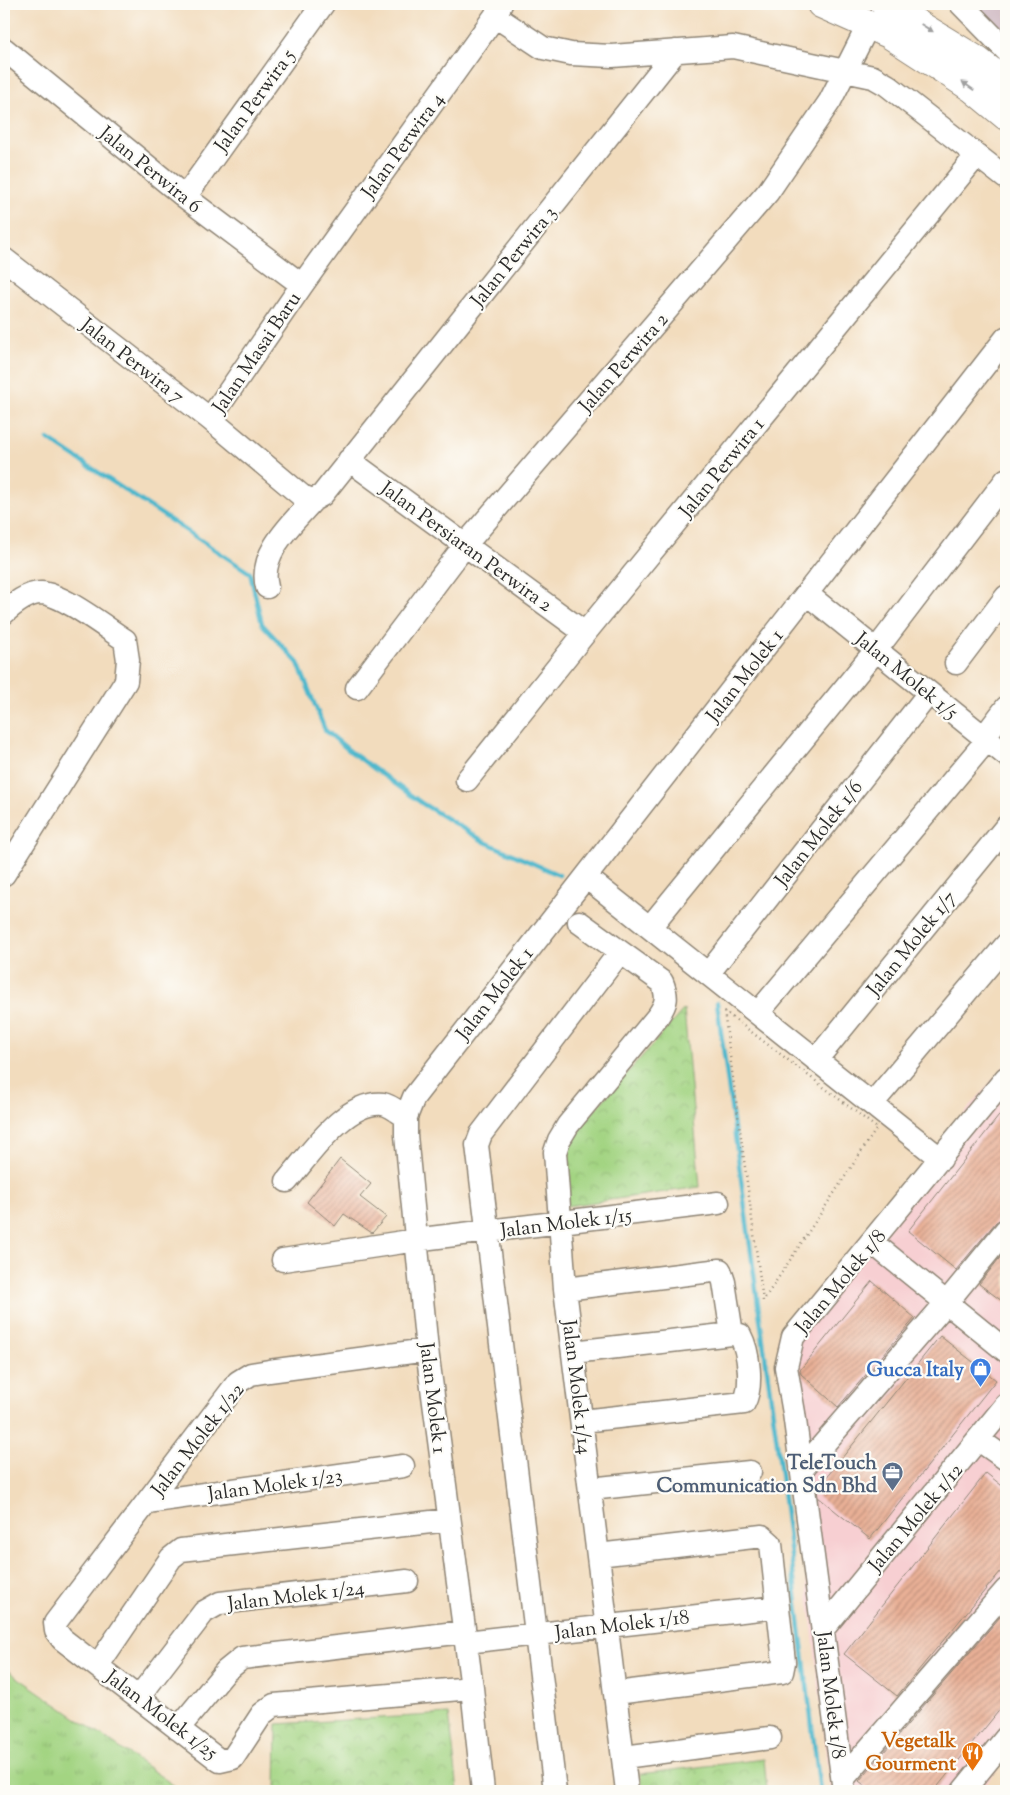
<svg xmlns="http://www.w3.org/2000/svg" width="1010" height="1795" viewBox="0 0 1010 1795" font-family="'Sorts Mill Goudy',serif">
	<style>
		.built { fill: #f7cfd2 }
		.industrial { fill: #d2bdc6 }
		.grass { fill: url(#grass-tufts); stroke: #678056 }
		.park { fill: url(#park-crowns); stroke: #678056 }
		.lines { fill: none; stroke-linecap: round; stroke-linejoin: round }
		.stream { stroke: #4eb7cc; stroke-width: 4.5 }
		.building { fill: url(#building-hatch) }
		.minor-casing { stroke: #8e8474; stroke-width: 25 }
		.major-casing { stroke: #8e8474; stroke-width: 30 }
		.path { stroke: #8e8474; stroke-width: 2.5; stroke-dasharray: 1 4; stroke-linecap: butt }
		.minor { stroke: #fff; stroke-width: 22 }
		.major { stroke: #fff; stroke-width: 28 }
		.oneway { fill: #a0a0a0 }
		.labels { text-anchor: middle; stroke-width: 4.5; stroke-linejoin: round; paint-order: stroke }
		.street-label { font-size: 20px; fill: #2b2b2b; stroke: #fdfcf7 }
		.shop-label { font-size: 20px; font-weight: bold; fill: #366cbe; stroke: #fdfcf7; text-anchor: end }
		.service-label { font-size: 20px; font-weight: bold; fill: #4e5e75; stroke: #fdfcf7; text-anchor: end }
		.food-label { font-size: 20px; font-weight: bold; fill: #c56008; stroke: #fdfcf7; text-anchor: end }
	</style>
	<defs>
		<pattern id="grass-tufts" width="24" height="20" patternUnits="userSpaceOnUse" patternTransform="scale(1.25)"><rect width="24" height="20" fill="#a3d482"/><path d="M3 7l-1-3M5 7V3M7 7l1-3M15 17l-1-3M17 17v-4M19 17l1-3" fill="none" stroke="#8cb670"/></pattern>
		<pattern id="park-crowns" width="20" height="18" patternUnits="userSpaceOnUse" patternTransform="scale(1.25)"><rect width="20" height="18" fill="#a3d482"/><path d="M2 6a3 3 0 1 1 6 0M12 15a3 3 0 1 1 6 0" fill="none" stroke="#8cb670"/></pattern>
		<pattern id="building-hatch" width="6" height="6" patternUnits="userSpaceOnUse" patternTransform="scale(1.25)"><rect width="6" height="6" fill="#e9b096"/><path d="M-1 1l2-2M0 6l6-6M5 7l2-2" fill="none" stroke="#bd8f7b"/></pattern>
	</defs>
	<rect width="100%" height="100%" fill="#fdfcf7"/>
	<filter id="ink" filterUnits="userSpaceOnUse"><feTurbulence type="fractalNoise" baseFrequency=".02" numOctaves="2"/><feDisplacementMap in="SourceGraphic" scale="10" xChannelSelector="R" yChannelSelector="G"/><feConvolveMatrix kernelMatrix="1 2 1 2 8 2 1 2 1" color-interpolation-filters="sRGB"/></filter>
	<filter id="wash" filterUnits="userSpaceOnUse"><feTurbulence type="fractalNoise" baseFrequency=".0096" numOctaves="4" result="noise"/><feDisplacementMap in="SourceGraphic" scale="20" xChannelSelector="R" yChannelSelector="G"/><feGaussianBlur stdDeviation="1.12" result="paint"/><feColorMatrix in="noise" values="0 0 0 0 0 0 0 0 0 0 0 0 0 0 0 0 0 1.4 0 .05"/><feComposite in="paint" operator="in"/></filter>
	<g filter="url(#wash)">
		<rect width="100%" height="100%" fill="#f2dcbd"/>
		<path class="built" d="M1006 1064V1759L980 1791H831L778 1336Z"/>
		<path class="industrial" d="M970 4H1006V43Z"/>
		<path class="grass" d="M4 1668 182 1791H4Z"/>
		<path class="park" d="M684 1009 700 1187 567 1206 561 1148Z
			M449 1714 458 1791H276L277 1724Z
			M764 1759 767 1791H642L640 1774Z"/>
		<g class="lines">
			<path class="stream" d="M48 439 250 573 262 624 298 663 325 730 351 752 423 804 485 842 559 875
				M717 1003 779 1458 820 1791"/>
		</g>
		<g id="blocks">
			<path class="building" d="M1006 1107V1217L996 1222 956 1270 908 1231Z
				M340 1159 371 1184 360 1197 386 1217 372 1233 344 1214 335 1226 307 1202Z
				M1006 1250V1304L979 1284Z
				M872 1281 915 1318 838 1407 801 1374 800 1370Z
				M940 1336 996 1380 870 1539 818 1497 817 1489Z
				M986 1473 1006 1489V1565L897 1696 844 1654Z
				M1006 1610V1702L934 1791H872L859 1781Z"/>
		</g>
	</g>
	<g filter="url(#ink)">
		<use href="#blocks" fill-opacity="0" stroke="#8e8474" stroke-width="1"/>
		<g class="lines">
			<defs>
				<path id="minor" d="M961 4 1006 50
					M495 16 543 48 571 54 612 56 733 47 873 77 887 85 1006 178
					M4 49 185 197 302 285
					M185 197 323 4
					M4 259 210 419 302 496 313 500 322 495 676 51
					M210 419 302 285 495 16 501 4
					M349 460 585 633
					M267 587C258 553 293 523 313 500
					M807 594 1006 755
					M4 613C14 604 27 593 41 593 63 594 106 628 125 640L128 660 126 681 4 874
					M956 663 1006 597
					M357 688 465 545 768 192 830 101 869 24
					M984 737 1006 708
					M467 780 585 633 977 155
					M586 877 941 1159
					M579 922 662 982C668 997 667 1003 658 1016L568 1125 559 1140 555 1152 565 1289 627 1791
					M650 927 876 650 1006 480
					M708 974 929 693
					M758 1013 987 740
					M816 1060 1006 827
					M872 1104 1006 945
					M287 1181C309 1156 345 1100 383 1104 390 1105 400 1113 406 1117
					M873 1243 1006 1351
					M283 1260 430 1238 718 1203
					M565 1289 720 1270 724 1282 732 1334
					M427 1350 269 1371 251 1374 238 1382 55 1623 56 1631 62 1639 220 1761 233 1758 262 1714 274 1705 472 1688
					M573 1352 732 1334 740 1335C749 1352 753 1386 744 1403L582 1421
					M979 1440 1006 1459
					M802 1469 947 1302 1006 1230
					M590 1489 750 1472
					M147 1502 403 1466
					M598 1555 762 1536 771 1544 784 1662 782 1672 616 1693
					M823 1629 1006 1405
					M466 1642 778 1607
					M98 1665 171 1558 181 1550 449 1520
					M138 1698 204 1612 220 1603 407 1581
					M178 1729 226 1671 242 1658 464 1632
					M624 1757 770 1738
					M843 1779 1006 1590
					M483 1791 472 1688 427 1350 406 1135V1117L414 1097 442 1061 1006 338
					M555 1791 477 1145 481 1134 620 952
					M844 1791 794 1413 786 1367 793 1337 1006 1078
					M963 1791 1006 1738"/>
				<path id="major" d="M821 4 889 34 972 88 1006 116
					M885 4 978 61 1006 83"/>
			</defs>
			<use href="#minor" class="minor-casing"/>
			<use href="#major" class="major-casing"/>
			<path class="path" d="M724 1011 877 1128 763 1301Z"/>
			<use href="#minor" class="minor"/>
			<use href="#major" class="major"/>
		</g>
		<defs><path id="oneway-solid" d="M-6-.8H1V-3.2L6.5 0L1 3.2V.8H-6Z" transform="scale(1.25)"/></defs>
		<g class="oneway">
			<use href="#oneway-solid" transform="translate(927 28) rotate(32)"/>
			<use href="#oneway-solid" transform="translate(968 86) rotate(-145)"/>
		</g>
	</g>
	<defs>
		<symbol id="shop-pin" viewBox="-11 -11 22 30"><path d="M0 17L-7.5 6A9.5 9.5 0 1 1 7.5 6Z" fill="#3f7fe0" stroke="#fdfcf7"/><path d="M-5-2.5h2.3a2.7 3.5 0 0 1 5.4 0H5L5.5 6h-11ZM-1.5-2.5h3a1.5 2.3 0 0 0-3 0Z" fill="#fff"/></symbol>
		<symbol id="office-pin" viewBox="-11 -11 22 30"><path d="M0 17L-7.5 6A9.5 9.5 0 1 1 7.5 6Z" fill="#5c6f8a" stroke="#fdfcf7"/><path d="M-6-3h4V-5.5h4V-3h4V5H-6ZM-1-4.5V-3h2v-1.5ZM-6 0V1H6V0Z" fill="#fff"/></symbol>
		<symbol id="restaurant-pin" viewBox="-11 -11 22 30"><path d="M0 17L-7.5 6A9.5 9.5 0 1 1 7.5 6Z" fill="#e8710a" stroke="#fdfcf7"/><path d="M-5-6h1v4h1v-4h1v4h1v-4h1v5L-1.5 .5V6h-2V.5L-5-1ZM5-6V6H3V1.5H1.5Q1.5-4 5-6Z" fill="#fff"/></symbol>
	</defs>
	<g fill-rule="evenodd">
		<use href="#shop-pin" x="968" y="1356" width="25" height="34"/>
		<use href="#office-pin" x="880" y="1460" width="25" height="34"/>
		<use href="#restaurant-pin" x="960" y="1740" width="25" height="34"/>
	</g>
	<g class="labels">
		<g class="street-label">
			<text transform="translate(254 100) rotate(-54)" y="7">Jalan Perwira 5</text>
			<text transform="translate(402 145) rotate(-54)" y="7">Jalan Perwira 4</text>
			<text transform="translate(151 169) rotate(39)" y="7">Jalan Perwira 6</text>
			<text transform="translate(513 256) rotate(-51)" y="7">Jalan Perwira 3</text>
			<text transform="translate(256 352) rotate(-56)" y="7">Jalan Masai Baru</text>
			<text transform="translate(133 360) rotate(38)" y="7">Jalan Perwira 7</text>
			<text transform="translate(623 362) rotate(-49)" y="7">Jalan Perwira 2</text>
			<text transform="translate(721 467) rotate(-51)" y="7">Jalan Perwira 1</text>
			<text transform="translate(467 546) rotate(36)" y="7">Jalan Persiaran Perwira 2</text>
			<text transform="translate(744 675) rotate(-52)" y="7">Jalan Molek 1</text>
			<text transform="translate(907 675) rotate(39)" y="7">Jalan Molek 1/5</text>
			<text transform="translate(818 833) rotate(-52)" y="7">Jalan Molek 1/6</text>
			<text transform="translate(911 943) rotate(-51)" y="7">Jalan Molek 1/7</text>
			<text transform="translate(494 993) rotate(-52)" y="7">Jalan Molek 1</text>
			<text transform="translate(566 1222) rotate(-7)" y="7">Jalan Molek 1/15</text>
			<text transform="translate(840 1281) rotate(-50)" y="7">Jalan Molek 1/8</text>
			<text transform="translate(578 1387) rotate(83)" y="7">Jalan Molek 1/14</text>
			<text transform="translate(434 1398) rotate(83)" y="7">Jalan Molek 1</text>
			<text transform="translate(197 1439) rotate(-52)" y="7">Jalan Molek 1/22</text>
			<text transform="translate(275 1484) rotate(-8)" y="7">Jalan Molek 1/23</text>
			<text transform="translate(915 1517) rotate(-50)" y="7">Jalan Molek 1/12</text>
			<text transform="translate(296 1595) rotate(-7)" y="7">Jalan Molek 1/24</text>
			<text transform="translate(622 1624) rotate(-7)" y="7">Jalan Molek 1/18</text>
			<text transform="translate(832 1695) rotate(83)" y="7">Jalan Molek 1/8</text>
			<text transform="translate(162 1714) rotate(37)" y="7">Jalan Molek 1/25</text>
		</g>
		<g class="shop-label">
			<text x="964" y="1376">Gucca Italy</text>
		</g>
		<g class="service-label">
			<text x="877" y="1469">TeleTouch<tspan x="877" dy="23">Communication Sdn Bhd</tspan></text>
		</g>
		<g class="food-label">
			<text x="956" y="1747">Vegetalk<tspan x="956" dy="23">Gourment</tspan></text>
		</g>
	</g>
	<rect width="1010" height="1795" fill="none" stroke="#fdfcf7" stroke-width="20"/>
</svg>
